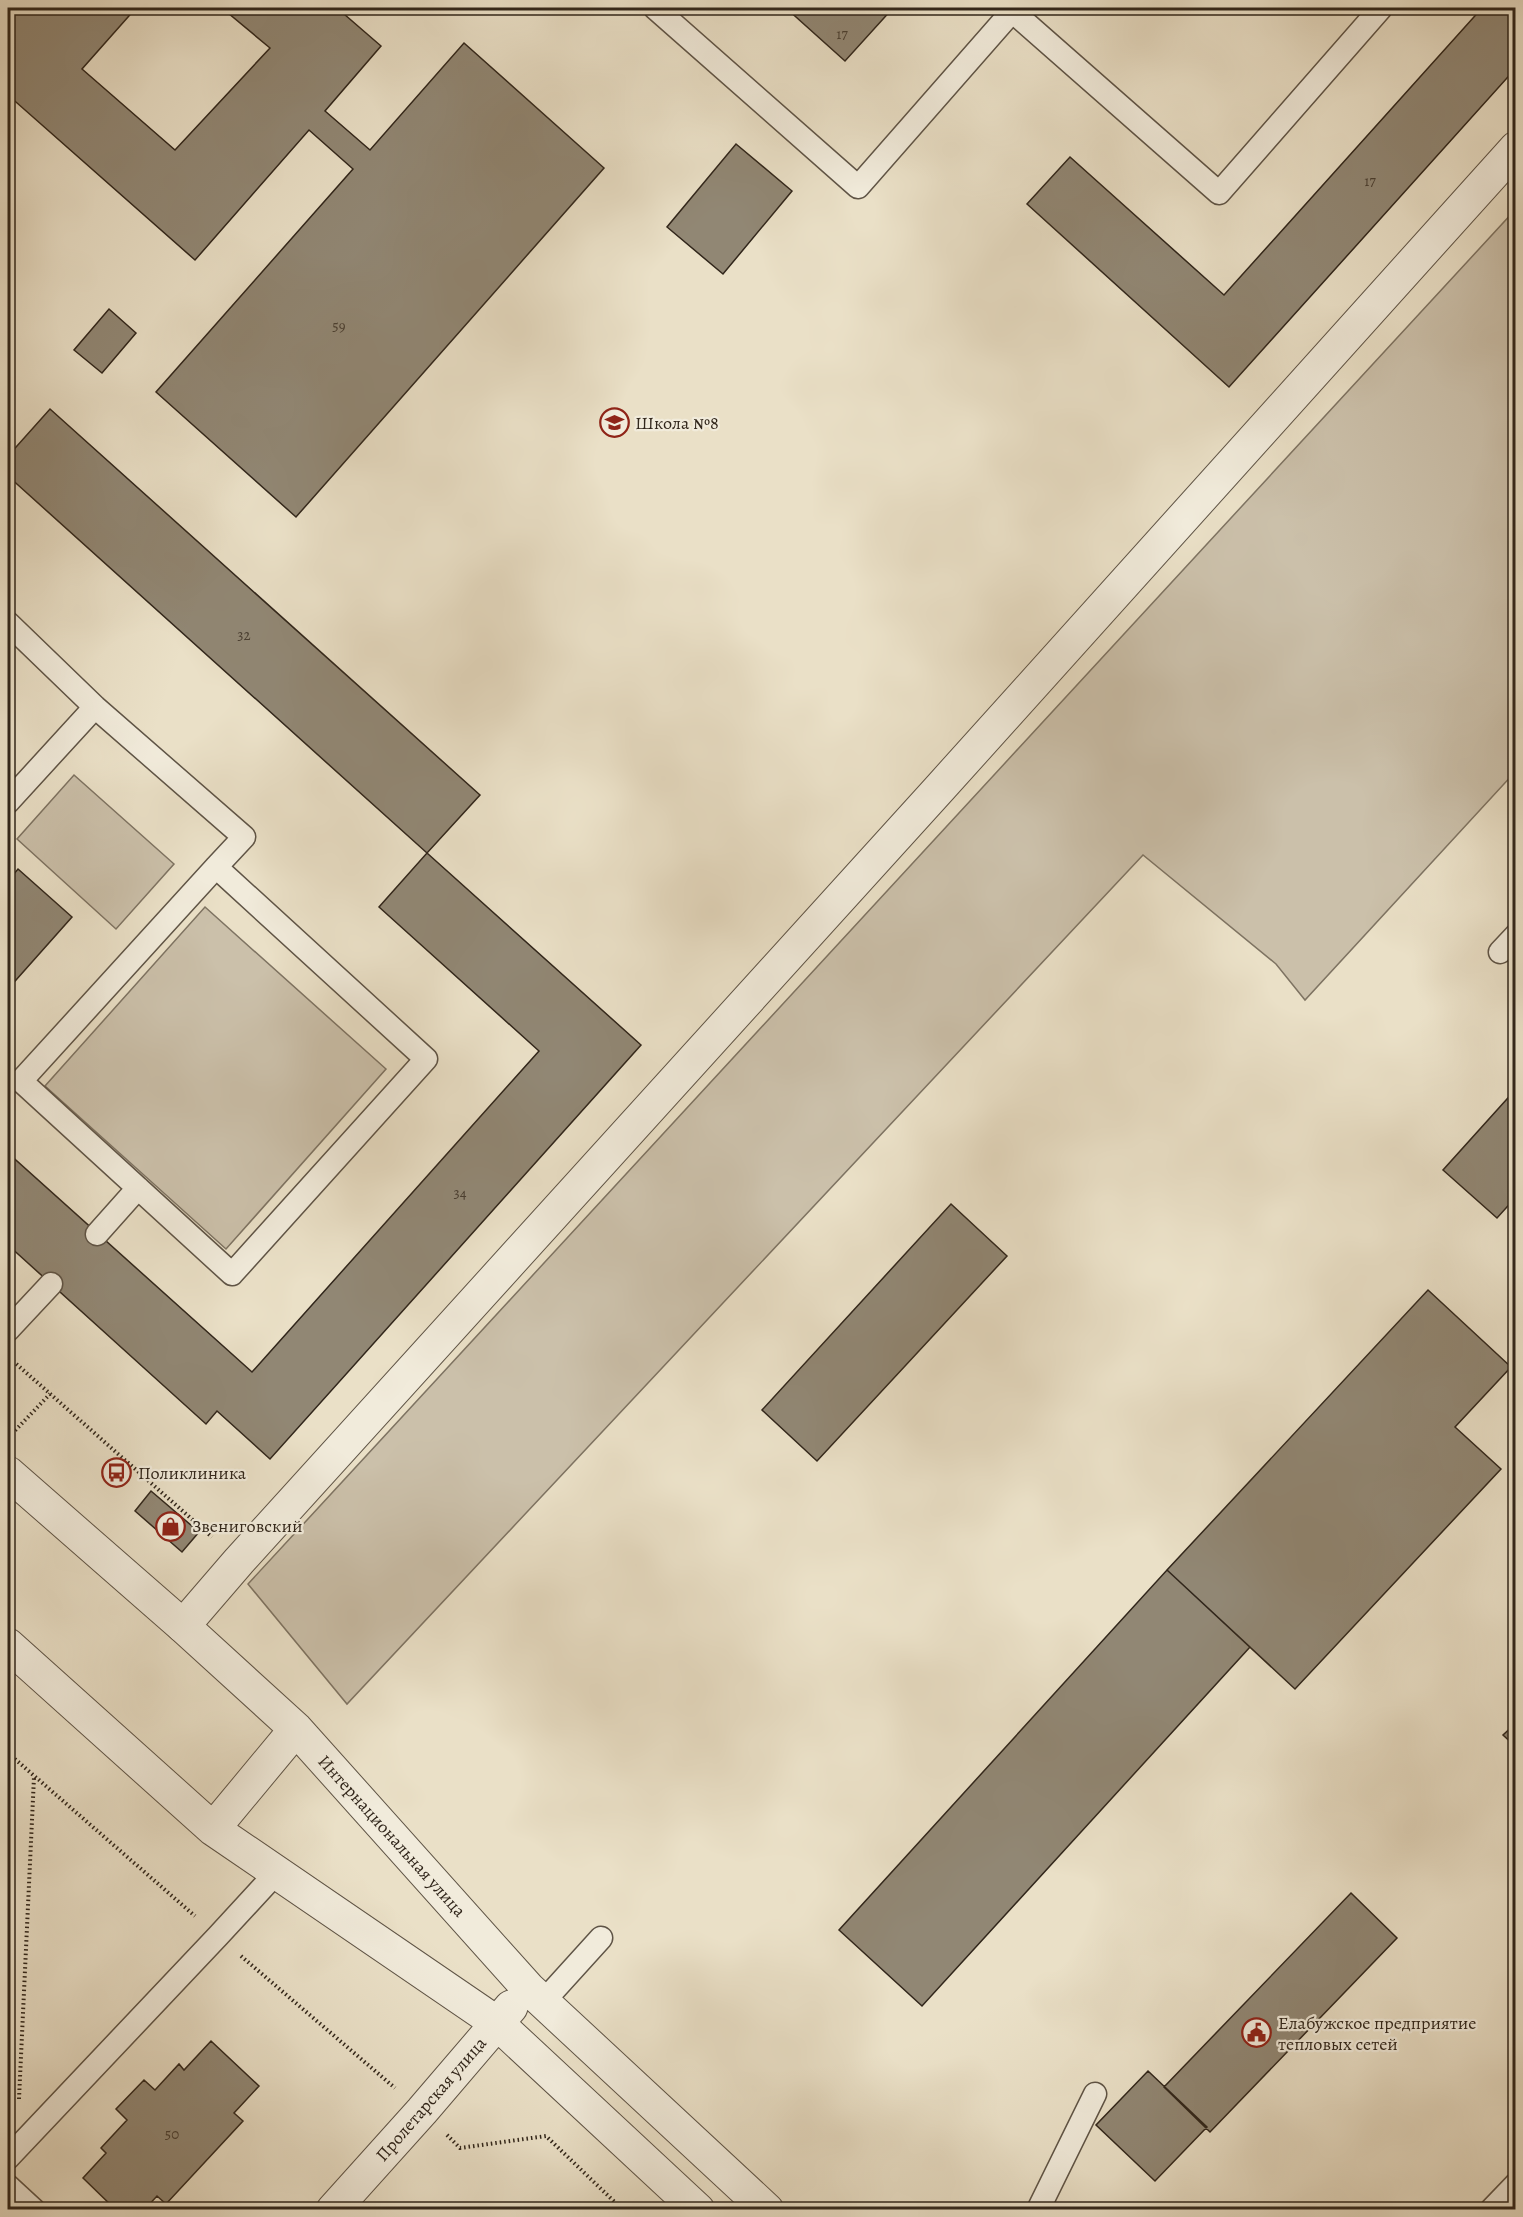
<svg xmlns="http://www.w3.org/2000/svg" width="1523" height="2217" viewBox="0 0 1523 2217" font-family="Alegreya,serif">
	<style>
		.green { fill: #cbc0aa; stroke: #7e7362; stroke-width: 1.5 }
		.building { fill: #918774; stroke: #31261b; stroke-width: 1.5 }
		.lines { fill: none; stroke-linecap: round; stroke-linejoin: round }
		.service-casing { stroke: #5f5446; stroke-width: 25 }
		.minor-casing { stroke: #5f5446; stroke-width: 35 }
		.tertiary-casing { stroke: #5f5446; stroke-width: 35 }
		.path { stroke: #31261b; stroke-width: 4; stroke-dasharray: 1.5 3; stroke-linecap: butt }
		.service { stroke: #f1ebdb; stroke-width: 22 }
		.minor { stroke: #f1ebdb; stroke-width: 33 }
		.tertiary { stroke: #f1ebdb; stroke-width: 33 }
		.labels { text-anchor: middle; stroke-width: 4.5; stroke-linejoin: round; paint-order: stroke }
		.number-label { font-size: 15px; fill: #493e31 }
		.poi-label { font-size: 18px; fill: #31261b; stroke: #f1ebdb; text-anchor: start }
		.street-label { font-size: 18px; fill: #31261b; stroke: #f1ebdb }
	</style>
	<rect width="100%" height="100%" fill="#eae0c7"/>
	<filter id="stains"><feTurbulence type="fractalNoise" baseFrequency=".00333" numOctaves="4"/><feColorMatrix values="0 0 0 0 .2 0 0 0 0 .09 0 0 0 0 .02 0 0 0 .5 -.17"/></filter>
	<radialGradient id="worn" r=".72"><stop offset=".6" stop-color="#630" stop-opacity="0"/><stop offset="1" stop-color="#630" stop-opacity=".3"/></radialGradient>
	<path class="green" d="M1515 210V772L1305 1000 1276 964 1143 855 347 1704 248 1584Z
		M74 775 174 864 116 929 17 839Z
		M205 907 386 1069 226 1249 45 1086Z"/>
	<path class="building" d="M8 8H136L82 69 175 150 270 48 222 8H337L381 46 325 111 370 150 464 43 604 168 296 517 156 392 353 169 309 130 195 260 8 95Z
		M786 8H893L845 61Z
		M1482 8H1516V68L1229 387 1027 204 1070 157 1224 295Z
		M736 144 792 191 723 274 667 227Z
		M109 309 136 333 102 373 74 350Z
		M50 409 480 795 427 853 8 476V456Z
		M427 853 641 1045 270 1459 217 1411 206 1424 8 1245V1153L252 1372 539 1051 379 907Z
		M18 869 72 917 8 989V881Z
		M1516 1089V1197L1497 1218 1443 1170Z
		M951 1204 1007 1256 817 1461 762 1410Z
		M1428 1290 1511 1367 1455 1427 1501 1469 1295 1689 1167 1570Z
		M151 1491 199 1532 182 1552 135 1511Z
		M1167 1570 1250 1647 922 2006 839 1930Z
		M1516 1723V1747L1503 1735Z
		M1351 1893 1397 1938 1210 2132 1164 2087Z
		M211 2041 259 2086 234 2113 243 2121 166 2204 157 2196 144 2210H116L83 2178 106 2153 101 2148 127 2120 116 2109 144 2080 155 2090 179 2064 184 2070Z
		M1148 2071 1207 2127 1155 2181 1096 2125Z"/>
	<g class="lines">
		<defs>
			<path id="service" d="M655 8 858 187 1015 8
				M1012 11 1219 193 1381 8
				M8 623 95 707 244 837 216 867 21 1081 232 1274 426 1059 216 867
				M8 802 95 707
				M1500 952 1516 935
				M97 1234 138 1188
				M8 1330 51 1284
				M543 2002 601 1938
				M8 2158 218 1936 277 1872
				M8 2186 34 2210
				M1038 2210 1095 2094
				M1491 2210 1516 2184"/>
			<path id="minor" d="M183 1626 239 1561 940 788 1516 148"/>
			<path id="tertiary" d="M8 1473 183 1626 296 1729 528 1988 767 2210
				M8 1645 213 1829 497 2023 698 2210
				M213 1829 296 1729
				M333 2210 422 2111 511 2007"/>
		</defs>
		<use href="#service" class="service-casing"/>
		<use href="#minor" class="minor-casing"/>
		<use href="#tertiary" class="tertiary-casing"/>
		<path class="path" d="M13 1361 212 1537
			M9 1437 50 1394
			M8 1753 195 1916
			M241 1956 395 2088
			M19 2099 34 1777
			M447 2135 460 2148 546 2136 623 2210"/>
		<use href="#service" class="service"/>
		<use href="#minor" class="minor"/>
		<use href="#tertiary" class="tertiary"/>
	</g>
	<defs>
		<symbol id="school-ring" viewBox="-11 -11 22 22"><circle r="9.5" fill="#f1ebdb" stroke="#8f2418" stroke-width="1.5"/><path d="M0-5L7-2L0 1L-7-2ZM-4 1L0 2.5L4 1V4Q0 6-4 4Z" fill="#8f2418"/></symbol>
		<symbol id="bus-ring" viewBox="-11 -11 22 22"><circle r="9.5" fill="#f1ebdb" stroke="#8f2418" stroke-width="1.5"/><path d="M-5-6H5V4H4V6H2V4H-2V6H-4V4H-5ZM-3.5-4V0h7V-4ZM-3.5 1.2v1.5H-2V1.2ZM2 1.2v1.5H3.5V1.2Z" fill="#8f2418"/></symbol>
		<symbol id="shop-ring" viewBox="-11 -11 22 22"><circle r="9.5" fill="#f1ebdb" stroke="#8f2418" stroke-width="1.5"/><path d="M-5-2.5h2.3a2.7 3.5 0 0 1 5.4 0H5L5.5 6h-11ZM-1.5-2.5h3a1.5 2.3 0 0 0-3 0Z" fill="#8f2418"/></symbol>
		<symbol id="civic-ring" viewBox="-11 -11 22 22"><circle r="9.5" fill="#f1ebdb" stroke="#8f2418" stroke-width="1.5"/><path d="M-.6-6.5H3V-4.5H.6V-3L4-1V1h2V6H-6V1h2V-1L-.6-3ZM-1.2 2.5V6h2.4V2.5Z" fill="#8f2418"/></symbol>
	</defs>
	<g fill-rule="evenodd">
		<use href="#school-ring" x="598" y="406" width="33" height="33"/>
		<use href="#bus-ring" x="100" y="1456" width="33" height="33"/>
		<use href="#shop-ring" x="154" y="1510" width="33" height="33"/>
		<use href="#civic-ring" x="1240" y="2016" width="33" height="33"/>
	</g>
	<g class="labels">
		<g class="number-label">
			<text x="842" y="39">17</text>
			<text x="1370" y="186">17</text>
			<text x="339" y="331">59</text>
			<text x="244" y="640">32</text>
			<text x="460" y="1198">34</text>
			<text x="172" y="2139">50</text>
		</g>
		<g class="poi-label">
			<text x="635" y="429">Школа №8</text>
			<text x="138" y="1479">Поликлиника</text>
			<text x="192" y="1532">Звениговский</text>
			<text x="1278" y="2029">Елабужское предприятие<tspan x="1278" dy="21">тепловых сетей</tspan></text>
		</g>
		<g class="street-label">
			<text transform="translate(392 1836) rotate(48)" y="6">Интернациональная улица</text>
			<text transform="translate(431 2099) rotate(-49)" y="6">Пролетарская улица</text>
		</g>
	</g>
	<rect width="1523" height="2217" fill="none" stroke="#eae0c7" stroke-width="30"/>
	<rect x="9" y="9" width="1505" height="2199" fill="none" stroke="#31261b" stroke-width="3"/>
	<rect x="15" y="15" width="1493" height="2187" fill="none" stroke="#31261b" stroke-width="1.5"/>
	<rect width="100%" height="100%" filter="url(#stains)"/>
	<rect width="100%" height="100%" fill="url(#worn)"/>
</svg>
